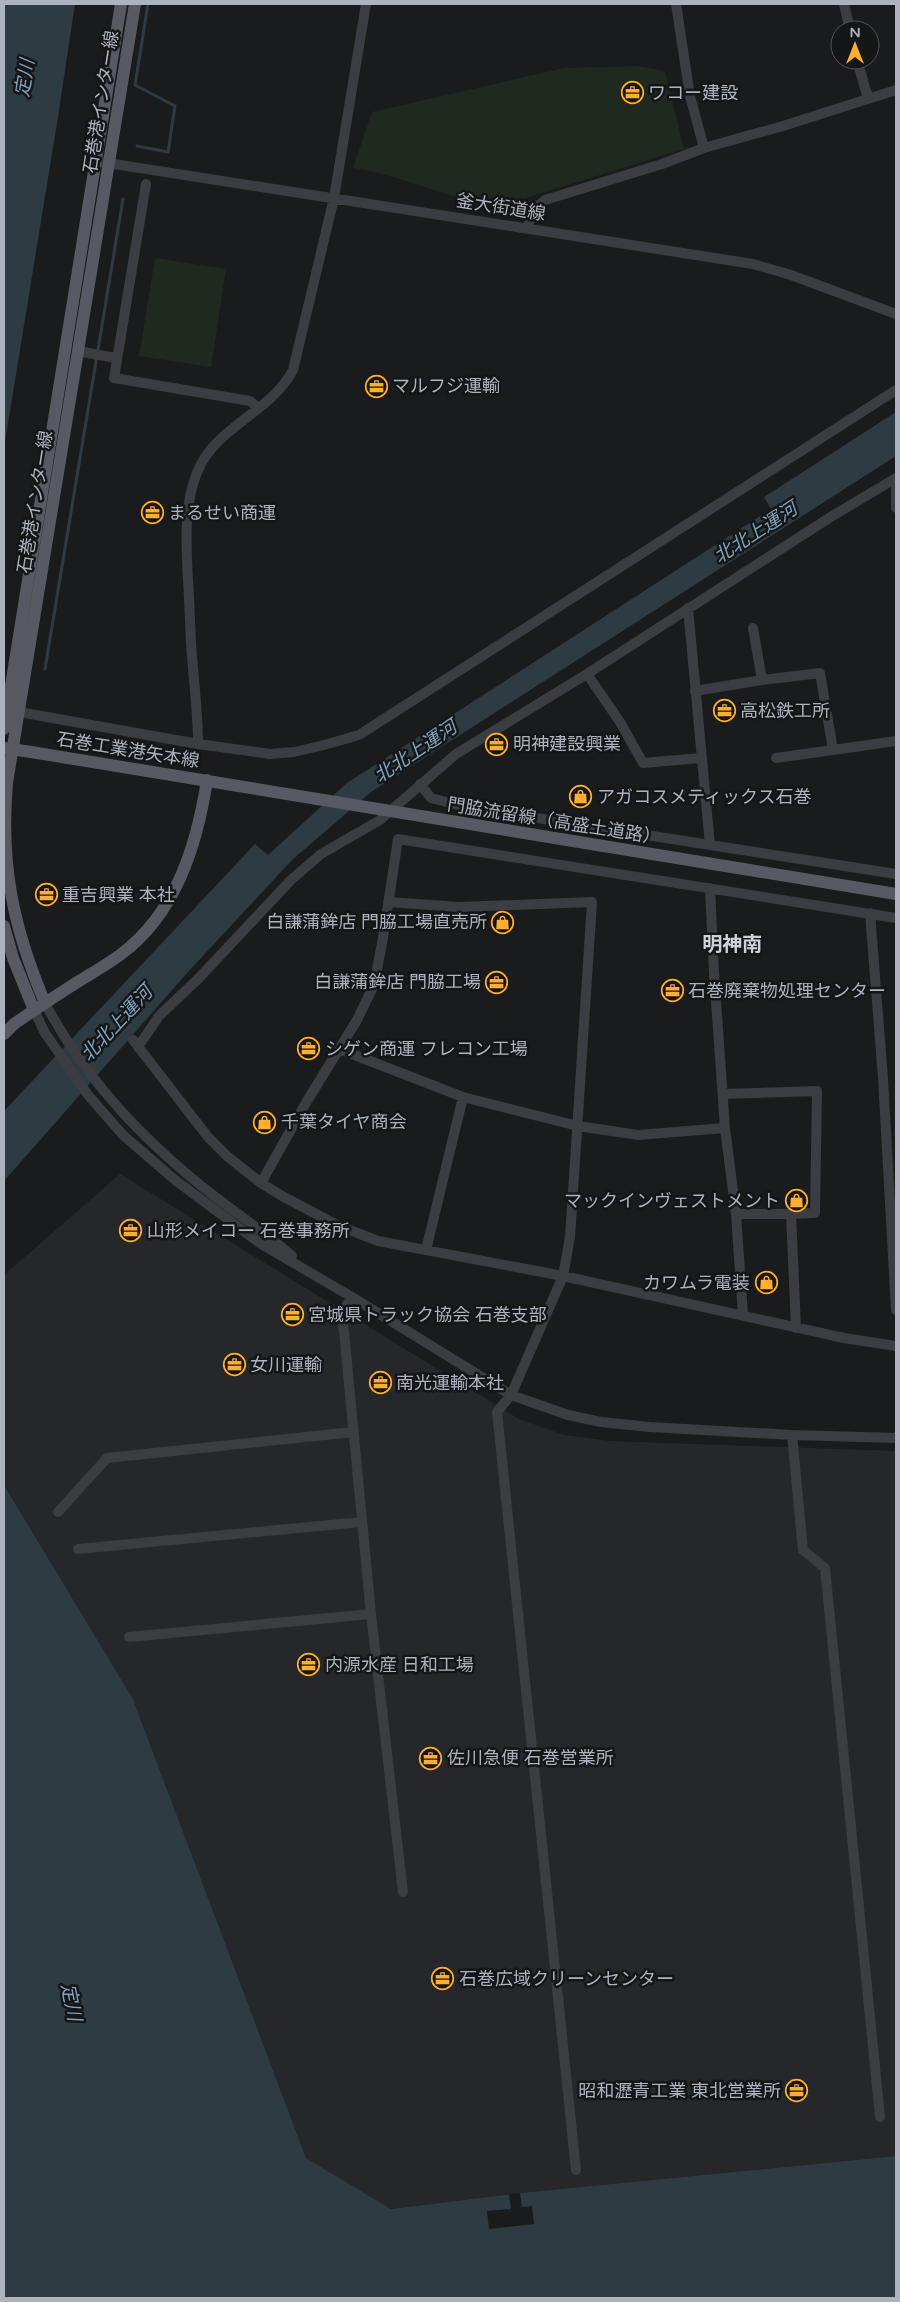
<svg xmlns="http://www.w3.org/2000/svg" width="900" height="2302" viewBox="0 0 900 2302" font-family="'Varela Round','Noto Sans JP',sans-serif">
	<style>
		.built { fill: #26272a }
		.green { fill: #202920 }
		.water { fill: #2e3b43 }
		.pier { fill: #1a1b1d }
		.lines { fill: none; stroke-linecap: round; stroke-linejoin: round }
		.stream { stroke: #2e3b43; stroke-width: 3 }
		.minor { stroke: #3b3d43; stroke-width: 10 }
		.major { stroke: #575a62; stroke-width: 12 }
		.major-bridge { stroke: #575a62; stroke-width: 12 }
		.labels { text-anchor: middle; stroke-width: 5; stroke-linejoin: round; paint-order: stroke }
		.poi-label { font-size: 18px; fill: #acb2be; stroke: #151618; text-anchor: start }
		.street-label { font-size: 18px; fill: #acb2be; stroke: #151618 }
		.water-label { font-size: 19px; font-style: italic; fill: #80a3bb; stroke: #151618 }
		.quarter-label { font-size: 20px; font-weight: bold; fill: #ced1d9; stroke: #151618 }
	</style>
	<rect width="100%" height="100%" fill="#1a1b1d"/>
	<path class="built" d="M120 1174 519 1419 564 1435 610 1441 896 1451V2156L520 2193 391 2209 306 2158 133 1699 4 1485V1275Z"/>
	<path class="green" d="M637 66 665 71 684 149 513 202C452 206 411 176 353 168L372 112 564 68Z
		M155 258 226 269 211 367 139 356Z"/>
	<path class="water" d="M4 4H75L58 117 4 448Z
		M896 412V456L371 792 292 860 188 972 4 1181V1111L255 844 268 855 347 783 771 509 764 497Z
		M4 1485 133 1699 306 2158 391 2209 520 2193 896 2156V2298H4Z"/>
	<path class="pier" d="M520 2193 522 2207 532 2206 534 2224 489 2229 487 2211 511 2209 509 2194Z"/>
	<g class="lines">
		<path class="stream" d="M137 146 168 152 175 106 135 85 148 4
			M45 669 123 199"/>
		<path class="minor" d="M676 4 690 96 704 148
			M844 4 850 30
			M857 60 868 98
			M101 162 753 264 791 275 896 314
			M146 184 114 378 250 401 258 408
			M527 228 534 210 545 200 662 164 704 148 783 126 896 90
			M77 351 116 358
			M896 478V508
			M688 608 710 845
			M587 674 620 722 643 763 701 758
			M762 680 820 673 833 750 776 758
			M695 691 762 680 753 628
			M19 712 198 744 270 754 294 752 324 745 359 735 896 390
			M198 744C198 718 195 693 193 668 190 639 190 609 188 580 186 543 183 498 201 464 222 425 272 410 293 370L334 198 366 4
			M833 750 896 741
			M420 784 431 798 466 807 896 874
			M710 888 714 973 725 1128 736 1214 743 1315
			M388 902 460 907 592 902 570 1237 563 1276 511 1395 497 1412 576 2170
			M870 913 883 1078 896 1310
			M45 1003C86 1081 145 1142 214 1196 240 1216 267 1234 292 1256
			M34 1010 45 1033 88 1095 123 1135 175 1180 261 1244 352 1297 511 1395 568 1415 601 1422 650 1427 792 1435 896 1438
			M133 1040 208 1137 227 1156 261 1183 282 1196 337 1225 378 1241 563 1276 844 1338 896 1346
			M138 1047 159 1016 198 979 291 880 321 854 380 820 456 754 587 674 829 518 896 478
			M339 1049 463 1097 578 1126 638 1135 725 1128
			M723 1094 817 1091 815 1213 791 1214 796 1328
			M261 1183 307 1101 357 1020 374 985 383 938 398 839 896 918
			M736 1214H791
			M426 1250 463 1097
			M352 1297 342 1312 344 1332 371 1614 403 1892
			M792 1435 803 1550 825 1568 880 2117
			M58 1512 107 1458 353 1432
			M78 1549 362 1522
			M129 1637 371 1614"/>
		<path class="major" d="M4 729 121 4
			M31 752 896 894
			M4 926 13 958 34 1010
			M45 1003C13 927 0 865 7 783L135 4
			M4 1034 14 1024C31 1012 48 1001 65 990 83 978 102 968 120 955 176 914 197 845 207 780"/>
		<path class="major-bridge" d="M4 748 31 752"/>
	</g>
	<defs>
		<symbol id="office-ring" viewBox="-11 -11 22 22"><circle r="9.5" fill="#151618" stroke="#ffae31" stroke-width="1.5"/><path d="M-6-3h4V-5.5h4V-3h4V5H-6ZM-1-4.5V-3h2v-1.5ZM-6 0V1H6V0Z" fill="#ffae31"/></symbol>
		<symbol id="shop-ring" viewBox="-11 -11 22 22"><circle r="9.5" fill="#151618" stroke="#ffae31" stroke-width="1.5"/><path d="M-5-2.5h2.3a2.7 3.5 0 0 1 5.4 0H5L5.5 6h-11ZM-1.5-2.5h3a1.5 2.3 0 0 0-3 0Z" fill="#ffae31"/></symbol>
	</defs>
	<g fill-rule="evenodd">
		<use href="#office-ring" x="620" y="80" width="25" height="25"/>
		<use href="#office-ring" x="364" y="374" width="25" height="25"/>
		<use href="#office-ring" x="140" y="500" width="25" height="25"/>
		<use href="#office-ring" x="712" y="698" width="25" height="25"/>
		<use href="#office-ring" x="484" y="732" width="25" height="25"/>
		<use href="#shop-ring" x="568" y="784" width="25" height="25"/>
		<use href="#office-ring" x="34" y="882" width="25" height="25"/>
		<use href="#shop-ring" x="490" y="910" width="25" height="25"/>
		<use href="#office-ring" x="484" y="970" width="25" height="25"/>
		<use href="#office-ring" x="660" y="978" width="25" height="25"/>
		<use href="#office-ring" x="296" y="1036" width="25" height="25"/>
		<use href="#shop-ring" x="252" y="1110" width="25" height="25"/>
		<use href="#shop-ring" x="784" y="1188" width="25" height="25"/>
		<use href="#office-ring" x="118" y="1218" width="25" height="25"/>
		<use href="#shop-ring" x="754" y="1270" width="25" height="25"/>
		<use href="#office-ring" x="280" y="1302" width="25" height="25"/>
		<use href="#office-ring" x="222" y="1352" width="25" height="25"/>
		<use href="#office-ring" x="368" y="1370" width="25" height="25"/>
		<use href="#office-ring" x="296" y="1652" width="25" height="25"/>
		<use href="#office-ring" x="418" y="1746" width="25" height="25"/>
		<use href="#office-ring" x="430" y="1966" width="25" height="25"/>
		<use href="#office-ring" x="784" y="2078" width="25" height="25"/>
	</g>
	<g class="labels">
		<g class="poi-label">
			<text x="648" y="99">ワコー建設</text>
			<text x="392" y="392">マルフジ運輸</text>
			<text x="168" y="519">まるせい商運</text>
			<text x="740" y="717">高松鉄工所</text>
			<text x="513" y="750">明神建設興業</text>
			<text x="597" y="803">アガコスメティックス石巻</text>
			<text x="62" y="901">重吉興業 本社</text>
			<text x="487" y="928" text-anchor="end">白謙蒲鉾店 門脇工場直売所</text>
			<text x="481" y="988" text-anchor="end">白謙蒲鉾店 門脇工場</text>
			<text x="688" y="997">石巻廃棄物処理センター</text>
			<text x="325" y="1055">シゲン商運 フレコン工場</text>
			<text x="281" y="1128">千葉タイヤ商会</text>
			<text x="780" y="1207" text-anchor="end">マックインヴェストメント</text>
			<text x="147" y="1237">山形メイコー 石巻事務所</text>
			<text x="750" y="1289" text-anchor="end">カワムラ電装</text>
			<text x="308" y="1321">宮城県トラック協会 石巻支部</text>
			<text x="250" y="1371">女川運輸</text>
			<text x="396" y="1389">南光運輸本社</text>
			<text x="325" y="1671">内源水産 日和工場</text>
			<text x="447" y="1764">佐川急便 石巻営業所</text>
			<text x="459" y="1985">石巻広域クリーンセンター</text>
			<text x="781" y="2097" text-anchor="end">昭和瀝青工業 東北営業所</text>
		</g>
		<g class="street-label">
			<text transform="translate(101 102) rotate(-81)" y="6">石巻港インター線</text>
			<text transform="translate(501 207) rotate(9)" y="6">釜大街道線</text>
			<text transform="translate(35 502) rotate(-81)" y="6">石巻港インター線</text>
			<text transform="translate(128 750) rotate(9)" y="6">石巻工業港矢本線</text>
			<text transform="translate(554 821) rotate(9)" y="6">門脇流留線（高盛土道路）</text>
		</g>
		<g class="water-label">
			<text transform="translate(24 78) rotate(-81)" y="7">定川</text>
			<text transform="translate(755 532) rotate(-33)" y="7">北北上運河</text>
			<text transform="translate(415 751) rotate(-34)" y="7">北北上運河</text>
			<text transform="translate(116 1023) rotate(-47)" y="7">北北上運河</text>
			<text transform="translate(72 2002) rotate(79)" y="7">定川</text>
		</g>
		<g class="quarter-label">
			<text x="732" y="951">明神南</text>
		</g>
	</g>
	<rect width="900" height="2302" fill="none" stroke="#acb2be" stroke-width="10"/>
	<g transform="translate(855 45)"><circle r="24" fill="#151618" stroke="#51545a"/>
	<path d="M0-4L9 19L0 12L-9 19Z" fill="#ffae31"/>
	<text y="-8" font-size="14" font-weight="bold" text-anchor="middle" fill="#acb2be">N</text>
	</g>
</svg>
